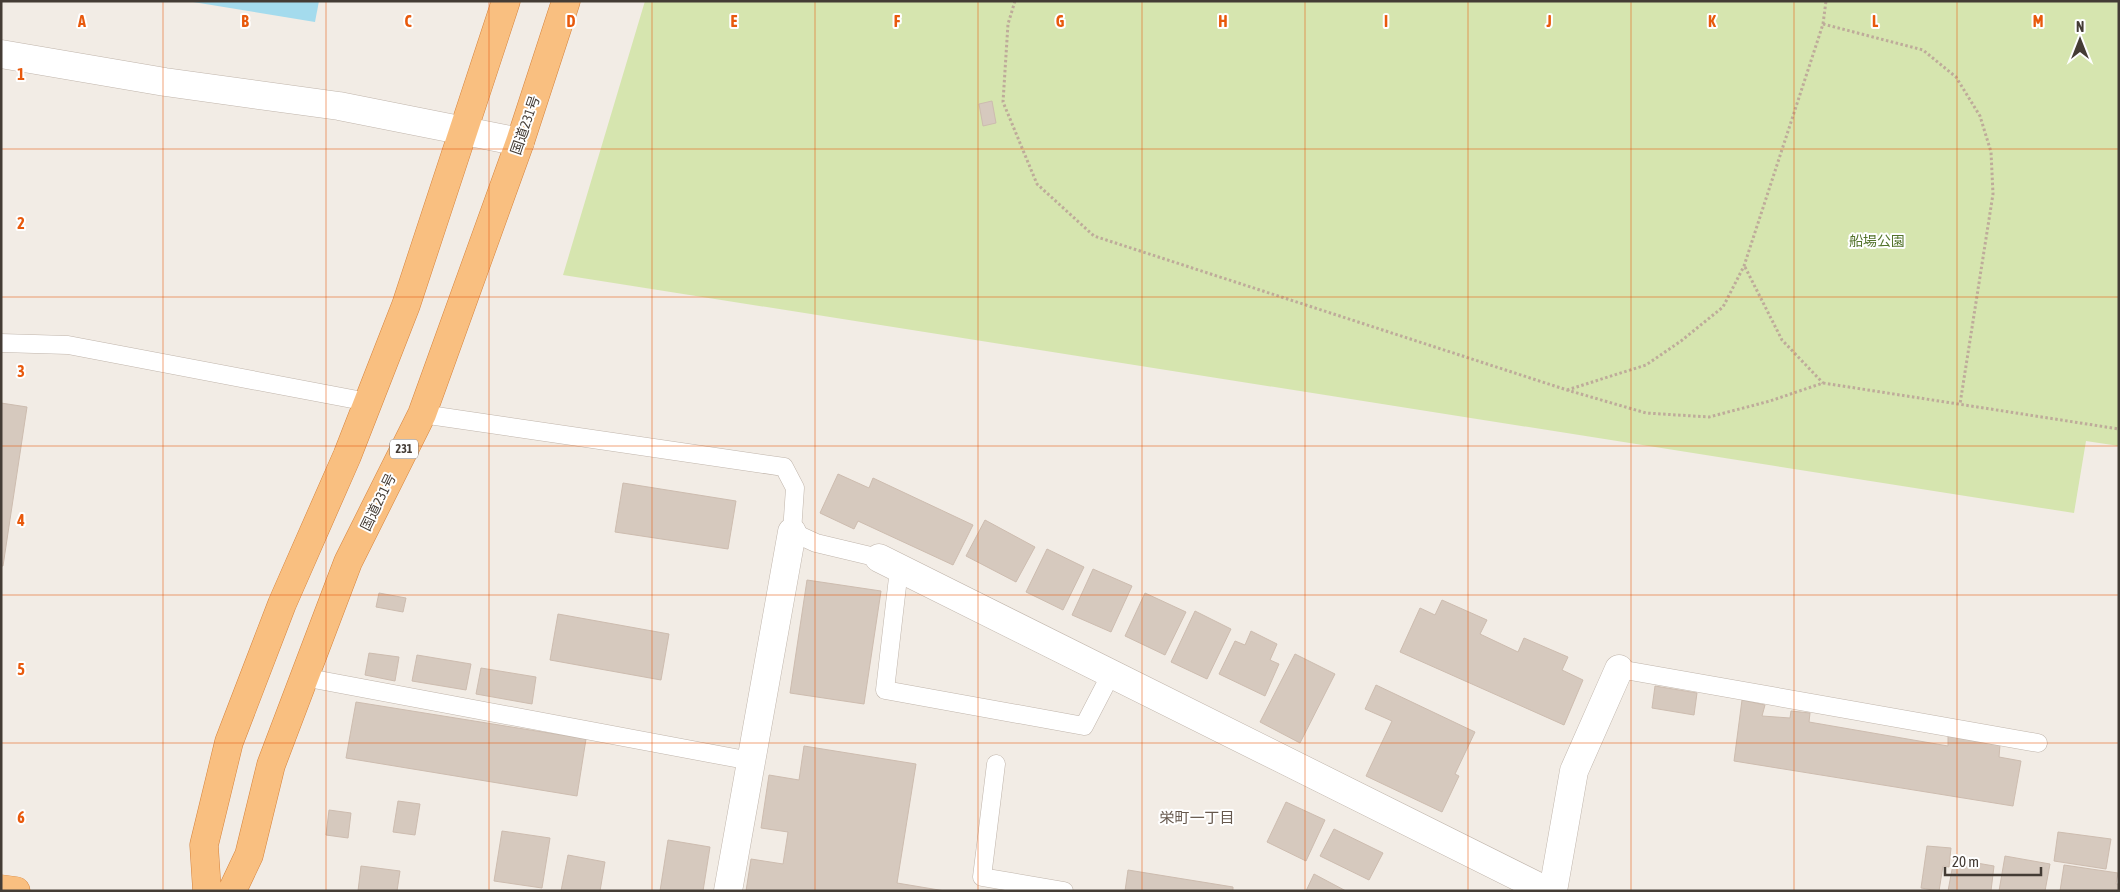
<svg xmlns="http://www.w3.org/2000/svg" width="2120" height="892" viewBox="0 0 2120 892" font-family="'Asap Condensed','Noto Sans JP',sans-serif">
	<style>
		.green { fill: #d6e5af }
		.water { fill: #a4dbed }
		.building { fill: #d6c9be; stroke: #cdbcaf }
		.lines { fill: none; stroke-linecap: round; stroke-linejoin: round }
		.service-casing { stroke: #c0b5ab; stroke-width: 19 }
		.minor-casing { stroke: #c0b5ab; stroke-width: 29 }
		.tertiary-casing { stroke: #c0b5ab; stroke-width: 29 }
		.trunk-casing { stroke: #d6833b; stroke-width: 29 }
		.path { stroke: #beab9a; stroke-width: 3; stroke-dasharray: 2.5 2.5; stroke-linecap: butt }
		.service { stroke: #fff; stroke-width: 18 }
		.minor { stroke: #fff; stroke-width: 28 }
		.tertiary { stroke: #fff; stroke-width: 28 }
		.trunk { stroke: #f9bf80; stroke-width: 28 }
		.grid { fill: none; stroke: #e8590c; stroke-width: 1; stroke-opacity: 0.55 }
		.labels { text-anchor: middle; stroke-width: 4; stroke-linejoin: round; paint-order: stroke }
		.shield { fill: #fff; stroke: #7c7672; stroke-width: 1 }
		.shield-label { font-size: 12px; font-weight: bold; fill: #443c35 }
		.street-label { font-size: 14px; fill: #443c35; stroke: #fff }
		.park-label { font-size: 14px; fill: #53732b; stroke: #fff }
		.neighbourhood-label { font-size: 15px; fill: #66584d; stroke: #fff }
		.grid-label { font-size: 16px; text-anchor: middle; font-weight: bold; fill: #e8590c; stroke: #fff; stroke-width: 4; stroke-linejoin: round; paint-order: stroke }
	</style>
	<rect width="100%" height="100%" fill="#f2ece5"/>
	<path class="green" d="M645 1H2119V446L2086 441 2074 513 563 275Z"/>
	<path class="water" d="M187 1H319L315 22Z"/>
	<path class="building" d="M992 101 996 123 983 126 979 104Z
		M1 403 27 407 3 566H1Z
		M838 474 869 488 873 478 973 525 953 565 858 521 854 529 820 513Z
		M623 483 736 501 728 549 615 532Z
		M985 520 1035 547 1016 582 966 556Z
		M1047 549 1084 567 1063 610 1026 592Z
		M1093 569 1132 586 1111 632 1072 615Z
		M807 580 881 591 864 704 790 693Z
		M379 593 406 598 403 612 376 607Z
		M1145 593 1186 612 1165 655 1125 636Z
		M1442 600 1487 620 1480 634 1518 652 1524 638 1568 657 1562 670 1583 680 1564 725 1400 652 1420 608 1435 615Z
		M1195 611 1231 629 1207 679 1171 662Z
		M558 614 669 634 661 680 550 660Z
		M1251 631 1277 644 1270 660 1279 664 1265 696 1219 674 1235 641 1245 645Z
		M369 653 399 657 395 681 365 675Z
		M1295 654 1335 674 1300 743 1260 722Z
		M417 655 471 664 466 690 412 681Z
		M481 668 536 677 532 704 476 694Z
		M1376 685 1475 732 1455 774 1459 776 1442 812 1366 776 1392 721 1365 709Z
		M1655 686 1697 693 1694 715 1652 708Z
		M1742 700 1765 705 1762 716 1790 718 1791 711 1810 713 1809 722 1948 746V735L2000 745 1999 757 2021 761 2013 806 1734 761Z
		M356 702 586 739 577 796 346 758Z
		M804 746 916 764 897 883 945 891H746L751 859 783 864 788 832 761 828 769 775 799 780Z
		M398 801 420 804 415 835 393 832Z
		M1286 802 1325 820 1306 861 1267 842Z
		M329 810 351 813 348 838 326 835Z
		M1334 829 1383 853 1369 880 1320 856Z
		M502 831 550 838 542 888 494 881Z
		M2058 832 2111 839 2106 869 2054 861Z
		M668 840 710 847 703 891H660Z
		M1927 846 1951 848 1949 867 1943 866 1939 891 1921 888Z
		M568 855 605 862 600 891H561Z
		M2005 856 2050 864 2045 891H1999Z
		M1954 859 1994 866 1991 891H1948Z
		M2064 865 2118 873 2116 884H2119V891H2060Z
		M361 866 400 871 397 891H358Z
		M1128 870 1233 887V891H1125Z
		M1314 874 1346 891H1306Z"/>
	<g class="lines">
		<defs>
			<path id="service" d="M1 343 68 345 368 402
				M422 414 784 467 795 488 792 532 816 543 879 558
				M899 569 885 690 1084 726 1111 674
				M1619 669 2038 743
				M303 677 751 761
				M996 764 982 877 1064 891"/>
			<path id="minor" d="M728 891 792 532
				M1553 891 1574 771 1619 669"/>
			<path id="tertiary" d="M1 54 165 82 339 106 520 142
				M879 558 1547 891"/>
			<path id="trunk" d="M1 889 16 891
				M207 891 204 845 229 742 282 604 347 456 406 305 506 1
				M232 891 249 855 271 765 348 562 422 414 520 142 566 1"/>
		</defs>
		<use href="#service" class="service-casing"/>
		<use href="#minor" class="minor-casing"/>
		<use href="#tertiary" class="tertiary-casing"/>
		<use href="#trunk" class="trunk-casing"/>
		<path class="path" d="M1015 1 1008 24 1003 102 1037 184 1094 236 1567 390 1646 413 1709 417 1770 401 1823 383 2119 429
			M1823 24 1923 50 1956 77 1980 116 1991 152 1993 194 1960 404
			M1745 267 1782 340 1823 383
			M1567 390 1646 365 1681 341 1723 307 1744 266 1823 24 1826 1"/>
		<use href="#service" class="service"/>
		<use href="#minor" class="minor"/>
		<use href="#tertiary" class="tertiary"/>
		<use href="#trunk" class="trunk"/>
	</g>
	<path class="grid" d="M163 1V891M326 1V891M489 1V891M652 1V891M815 1V891M978 1V891M1142 1V891M1305 1V891M1468 1V891M1631 1V891M1794 1V891M1957 1V891M1 149H2119M1 297H2119M1 446H2119M1 595H2119M1 743H2119"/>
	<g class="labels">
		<rect class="shield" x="390" y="439.5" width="28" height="19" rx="4"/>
		<g class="shield-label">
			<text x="404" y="453">231</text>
		</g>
		<g class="street-label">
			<text transform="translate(525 125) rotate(-71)" y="5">国道231号</text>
			<text transform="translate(378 502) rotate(-64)" y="5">国道231号</text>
		</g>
		<g class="park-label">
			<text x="1877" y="246">船場公園</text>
		</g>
		<g class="neighbourhood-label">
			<text x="1197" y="823">栄町一丁目</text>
		</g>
	</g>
	<g class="grid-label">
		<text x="82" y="27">A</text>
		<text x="245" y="27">B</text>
		<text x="408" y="27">C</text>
		<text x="571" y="27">D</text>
		<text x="734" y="27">E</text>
		<text x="897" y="27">F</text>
		<text x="1060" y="27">G</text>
		<text x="1223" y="27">H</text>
		<text x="1386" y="27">I</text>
		<text x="1549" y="27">J</text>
		<text x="1712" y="27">K</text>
		<text x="1875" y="27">L</text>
		<text x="2038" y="27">M</text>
		<text x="21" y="80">1</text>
		<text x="21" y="229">2</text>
		<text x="21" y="377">3</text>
		<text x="21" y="526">4</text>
		<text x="21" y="675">5</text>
		<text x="21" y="823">6</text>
	</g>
	<rect width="2120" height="892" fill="none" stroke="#443c35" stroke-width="5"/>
	<g transform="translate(2080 40)" stroke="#ffffff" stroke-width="4" paint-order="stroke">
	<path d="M0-4L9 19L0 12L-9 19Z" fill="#443c35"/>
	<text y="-8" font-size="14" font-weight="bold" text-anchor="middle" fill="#443c35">N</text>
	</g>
	<path d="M1945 867v8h96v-8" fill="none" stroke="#443c35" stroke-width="2.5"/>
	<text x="1952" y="867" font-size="15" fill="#443c35" stroke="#ffffff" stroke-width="4" paint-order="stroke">20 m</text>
</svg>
